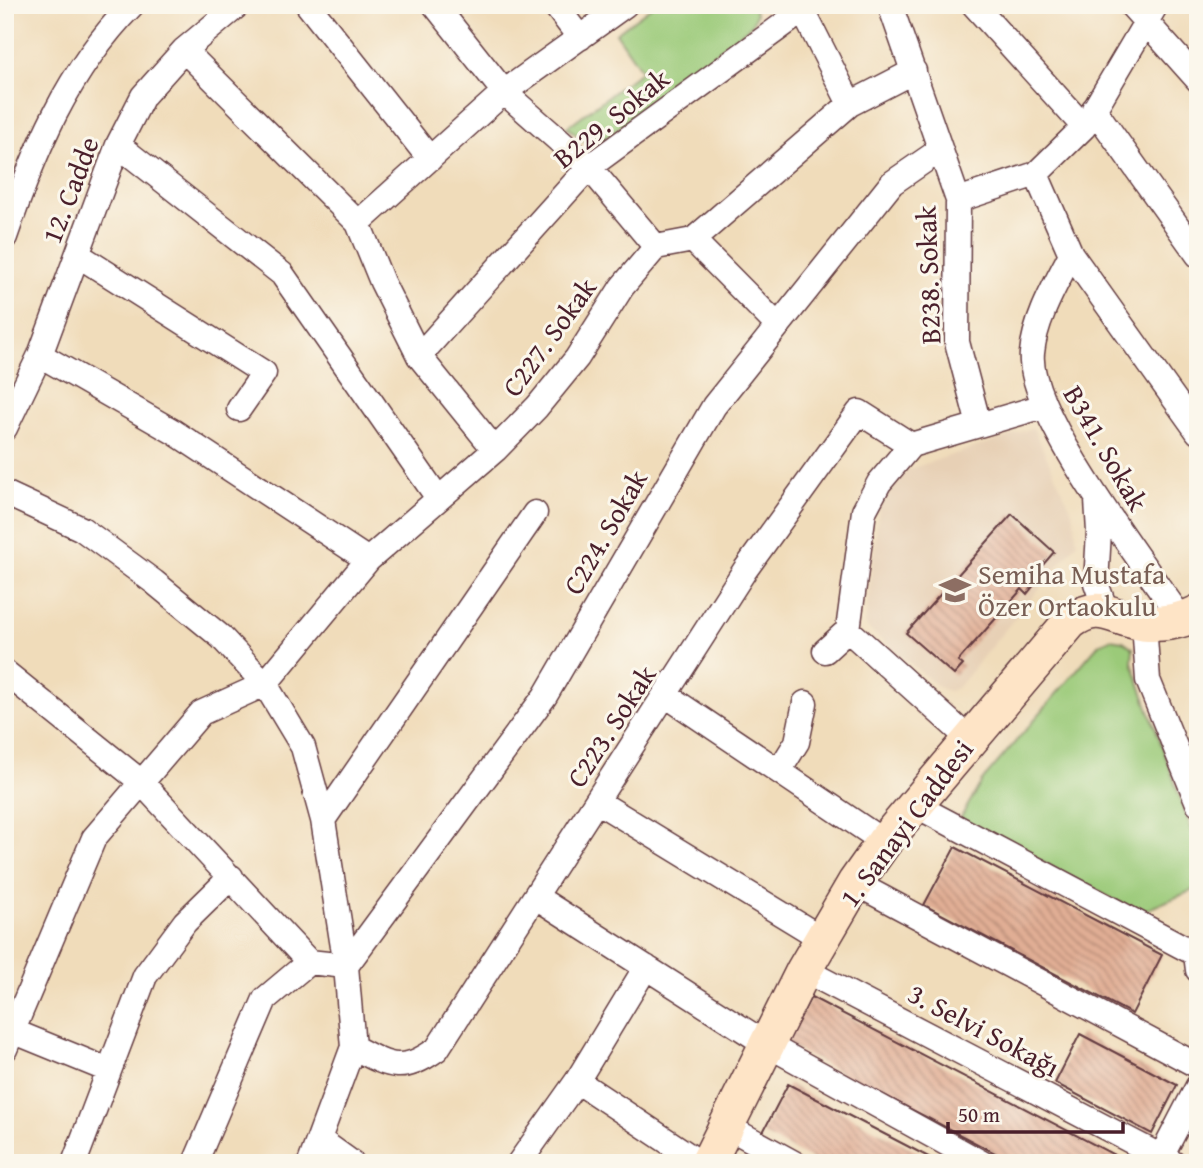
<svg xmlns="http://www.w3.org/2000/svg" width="1203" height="1168" viewBox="0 0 1203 1168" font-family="'Gentium Book Plus',serif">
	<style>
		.built { fill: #e7d0b5 }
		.park { fill: #9bca79; stroke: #727452; stroke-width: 2 }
		.building { fill: url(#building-back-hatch) }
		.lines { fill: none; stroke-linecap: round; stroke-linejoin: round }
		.street-casing { stroke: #633b40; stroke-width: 27 }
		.secondary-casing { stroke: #633b40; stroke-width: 38 }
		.street { stroke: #fff; stroke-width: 24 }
		.secondary { stroke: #fee4c6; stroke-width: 35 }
		.labels { text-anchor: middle; stroke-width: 6; stroke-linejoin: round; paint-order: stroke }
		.street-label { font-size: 28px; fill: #4a1f2b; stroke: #fbf7ec }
		.education-label { font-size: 28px; fill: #785e54; stroke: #fbf7ec; text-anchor: start }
	</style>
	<defs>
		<pattern id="building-back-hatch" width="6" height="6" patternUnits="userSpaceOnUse" patternTransform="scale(1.75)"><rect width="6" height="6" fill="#e1ae94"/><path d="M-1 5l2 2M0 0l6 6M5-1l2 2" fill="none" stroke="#b88d79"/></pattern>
	</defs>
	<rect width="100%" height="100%" fill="#fbf7ec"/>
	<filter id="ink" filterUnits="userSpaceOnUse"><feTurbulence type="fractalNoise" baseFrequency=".0143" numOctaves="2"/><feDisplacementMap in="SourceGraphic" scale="14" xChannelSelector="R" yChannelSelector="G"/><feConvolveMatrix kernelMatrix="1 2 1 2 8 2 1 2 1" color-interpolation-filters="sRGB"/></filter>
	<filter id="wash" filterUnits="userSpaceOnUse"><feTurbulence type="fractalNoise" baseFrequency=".00686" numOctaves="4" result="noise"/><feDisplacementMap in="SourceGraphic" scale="28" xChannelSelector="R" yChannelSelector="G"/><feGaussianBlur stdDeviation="1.57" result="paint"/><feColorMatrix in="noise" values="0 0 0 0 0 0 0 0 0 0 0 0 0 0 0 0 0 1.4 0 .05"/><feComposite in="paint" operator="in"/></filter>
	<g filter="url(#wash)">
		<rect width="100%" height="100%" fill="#f0dcba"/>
		<path class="built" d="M1033 428 1073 513 1077 543 957 688 949 691 940 688 865 626 881 492 901 472Z"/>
		<path class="park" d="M654 5H753L756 14 752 25 593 148 567 127 642 71 616 33Z
			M1110 639 1123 641 1133 648 1132 662 1198 848V888L1139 913 960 819 982 781 1099 644Z"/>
		<g id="blocks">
			<path class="building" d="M1012 514 1054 552 1034 575 1039 579 1027 594 1022 589 958 661 963 665 954 675 906 633Z
				M955 847 1162 955 1132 1014 924 905Z
				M811 997 1124 1160 1122 1163H1014L786 1044Z
				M1080 1034 1177 1085 1152 1134 1055 1083Z
				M788 1084 940 1163H818L762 1134Z"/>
		</g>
	</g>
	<g filter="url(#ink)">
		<use href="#blocks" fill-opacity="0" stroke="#633b40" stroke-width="2"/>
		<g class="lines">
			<defs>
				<path id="street" d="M308 5 430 159
					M435 5 504 92 589 167 656 247
					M555 5 580 38
					M800 5 850 104
					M890 5 958 200 957 342 979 425
					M974 5 1084 127
					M1131 5 1198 80
					M184 50 358 223 382 282 419 356 495 450
					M1094 109 1198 255
					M118 145 282 274 438 498
					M1036 174 1071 254 1198 432
					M958 200 1036 174 1084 127 1156 5
					M358 223 504 92 625 5
					M5 237C34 152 67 71 132 5
					M693 240 777 325
					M1071 254C1056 284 1035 319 1032 353 1026 412 1146 567 1182 620
					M78 255 264 373 239 409
					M40 355 174 432 368 560
					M419 356 589 167 802 11
					M5 428 40 355 118 145 143 96 184 50 238 5
					M911 445 879 483 864 511 848 630 969 739
					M911 445 1044 406
					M5 493 82 529 154 582 221 637 265 684 303 747 323 820 346 966 353 1047 310 1163
					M1097 500 1099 532 1096 583 1106 611
					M1144 623 1148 680 1198 803
					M825 651 848 630
					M5 672 140 781 309 962 346 966 545 696 714 406 892 183 940 150
					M667 696 884 842
					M779 771 797 742 805 703
					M598 802 821 938
					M915 805 1196 954 1198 970
					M323 820 535 513
					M855 883 1198 1066
					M536 897 766 1044 982 1163
					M804 970 1173 1163
					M5 1028 108 1070
					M353 1047C389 1066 401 1075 437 1049L745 570 859 412 911 445
					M5 1049 94 838 201 713 265 684 368 560 495 450 537 407 577 358 622 287 656 247 693 240 850 104 914 71
					M577 1081 700 1163
					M726 1126 794 1163
					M320 1140 352 1163
					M74 1163 145 976 185 922 231 877
					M195 1163 265 999 309 962
					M519 1163 577 1081 646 967
					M1158 1163 1198 1086"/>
				<path id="secondary" d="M708 1163 804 970 855 883 884 842 1070 622C1100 600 1111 618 1143 623 1161 625 1182 621 1198 613"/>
			</defs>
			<use href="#street" class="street-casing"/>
			<use href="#secondary" class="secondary-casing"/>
			<use href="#street" class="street"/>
			<use href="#secondary" class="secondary"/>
		</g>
	</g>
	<defs>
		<symbol id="school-bare" viewBox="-9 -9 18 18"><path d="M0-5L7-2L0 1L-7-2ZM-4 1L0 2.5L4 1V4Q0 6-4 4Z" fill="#8d6e63" stroke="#fbf7ec" stroke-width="2.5" paint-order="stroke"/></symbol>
	</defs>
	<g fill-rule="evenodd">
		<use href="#school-bare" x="933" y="568" width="44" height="44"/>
	</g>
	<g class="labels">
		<g class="street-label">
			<text transform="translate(611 118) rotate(-39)" y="10">B229. Sokak</text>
			<text transform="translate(70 190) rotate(-69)" y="10">12. Cadde</text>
			<text transform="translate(928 275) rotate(-92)" y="10">B238. Sokak</text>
			<text transform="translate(549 337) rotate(-54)" y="10">C227. Sokak</text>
			<text transform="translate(1106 448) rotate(60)" y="10">B341. Sokak</text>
			<text transform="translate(605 532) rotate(-60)" y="10">C224. Sokak</text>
			<text transform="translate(611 726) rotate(-57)" y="10">C223. Sokak</text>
			<text transform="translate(906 823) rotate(-53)" y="10">1. Sanayi Caddesi</text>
			<text transform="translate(984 1030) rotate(28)" y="10">3. Selvi Sokağı</text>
		</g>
		<g class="education-label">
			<text x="978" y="584">Semiha Mustafa<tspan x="978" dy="32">Özer Ortaokulu</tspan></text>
		</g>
	</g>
	<rect width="1203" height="1168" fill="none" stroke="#fbf7ec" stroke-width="28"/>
	<path d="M948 1122v10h175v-10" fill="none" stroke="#4a1f2b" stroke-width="3.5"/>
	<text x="958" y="1122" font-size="21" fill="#4a1f2b" stroke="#fbf7ec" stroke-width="5" paint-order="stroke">50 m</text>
</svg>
